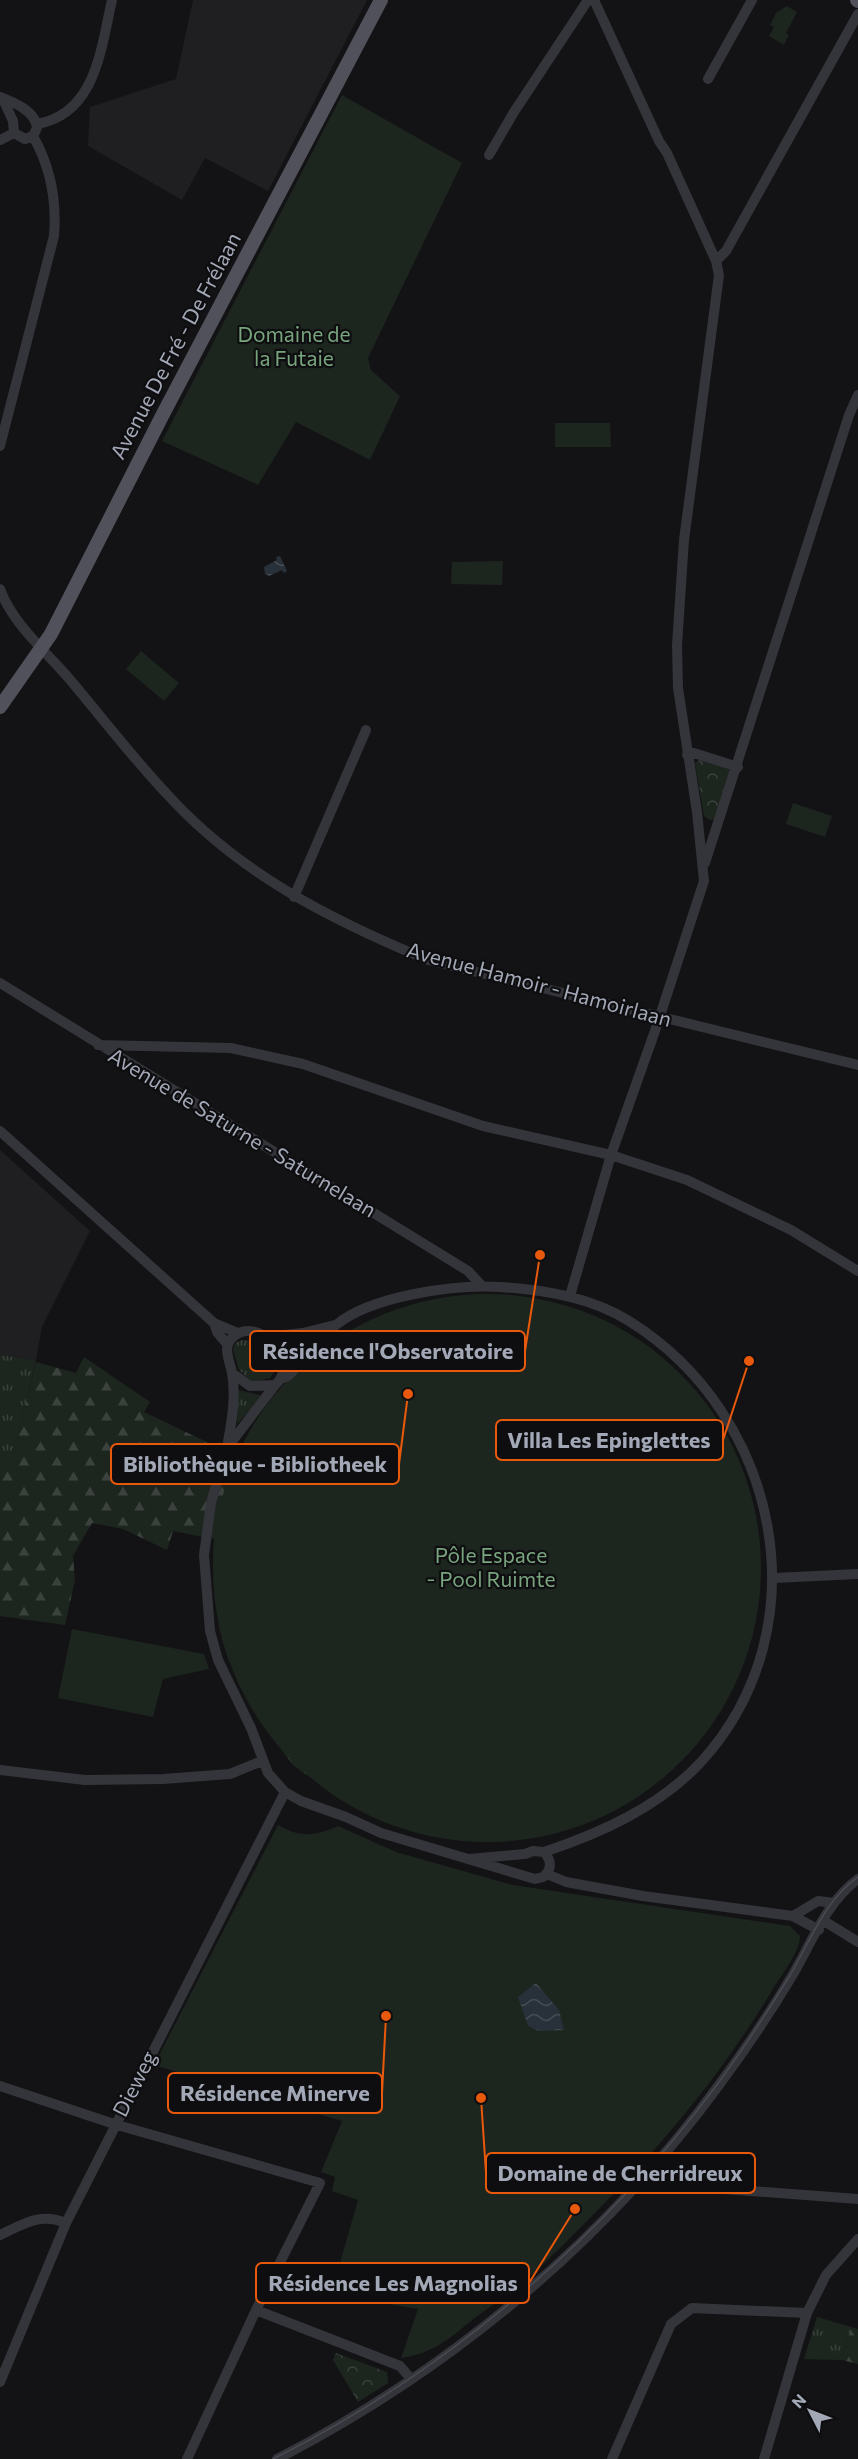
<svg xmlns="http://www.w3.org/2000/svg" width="858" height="2459" viewBox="0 0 858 2459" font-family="Commissioner,sans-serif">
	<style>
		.built { fill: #1f1f22 }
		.grass { fill: url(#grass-tufts) }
		.forest { fill: url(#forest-firs) }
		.park { fill: url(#park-crowns) }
		.garden { fill: #1d251f }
		.water { fill: url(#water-waves) }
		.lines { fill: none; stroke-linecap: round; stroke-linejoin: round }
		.minor { stroke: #34343b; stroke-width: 10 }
		.major { stroke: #50515a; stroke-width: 14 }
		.tram { stroke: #494a52; stroke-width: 1.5 }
		.labels { text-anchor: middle; stroke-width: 4.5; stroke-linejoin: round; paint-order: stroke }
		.park-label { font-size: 21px; fill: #78a47e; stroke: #0e0e10 }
		.street-label { font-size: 21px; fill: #a3a8b7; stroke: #0e0e10 }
		.leader { fill: none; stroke: #e8590c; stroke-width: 2 }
		.callout-dot { fill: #e8590c; stroke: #0e0e10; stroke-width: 2 }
		.callout { fill: #0e0e10; stroke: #e8590c; stroke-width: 2 }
		.callout-label { font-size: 22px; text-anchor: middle; font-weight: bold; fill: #a3a8b7 }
	</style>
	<defs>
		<pattern id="grass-tufts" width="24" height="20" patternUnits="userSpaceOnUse" patternTransform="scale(1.5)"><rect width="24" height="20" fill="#1d251f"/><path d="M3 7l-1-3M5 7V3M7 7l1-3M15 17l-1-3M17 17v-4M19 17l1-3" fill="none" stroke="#3b423d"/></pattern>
		<pattern id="forest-firs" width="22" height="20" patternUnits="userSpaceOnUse" patternTransform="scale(1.5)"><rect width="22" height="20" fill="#1d251f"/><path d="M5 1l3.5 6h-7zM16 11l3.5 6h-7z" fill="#3b423d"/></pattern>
		<pattern id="park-crowns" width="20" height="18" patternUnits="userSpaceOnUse" patternTransform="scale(1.5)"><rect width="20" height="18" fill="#1d251f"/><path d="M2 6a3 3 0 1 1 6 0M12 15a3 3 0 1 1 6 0" fill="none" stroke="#3b423d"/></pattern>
		<pattern id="water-waves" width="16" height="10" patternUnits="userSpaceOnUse" patternTransform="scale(1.5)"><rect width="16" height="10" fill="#28313a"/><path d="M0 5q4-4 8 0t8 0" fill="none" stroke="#444c54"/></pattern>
	</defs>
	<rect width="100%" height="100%" fill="#131315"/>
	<path class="built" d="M193 0H367L268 191 205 158 182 200 88 146 90 107 176 79Z
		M0 1150 90 1231 42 1327 36 1360 0 1355Z"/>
	<path class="grass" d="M317 1335 288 1372 286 1353 278 1340Z
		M242 1340C263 1340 272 1344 278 1364L270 1378 252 1382 239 1370 233 1350 235 1343Z
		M0 1355 36 1360 14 1455H0Z
		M238 1390 263 1396 238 1423 237 1422Z
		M817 2317 851 2327 842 2360 804 2359Z"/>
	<path class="forest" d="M84 1357 150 1402 144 1412 236 1456 224 1491 327 1789 294 1766 270 1735 228 1659 219 1627 213 1551 214 1539 173 1531 167 1550 123 1529 92 1523 73 1556 75 1580 65 1625 0 1616V1455L14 1454 36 1362 76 1373Z
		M851 2327 858 2329V2364L842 2360Z"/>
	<path class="park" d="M701 759 732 771 715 819 710 820 704 816 695 763Z
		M336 2353 387 2372 388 2383 358 2402 333 2360Z"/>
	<path class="garden" d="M787 6 797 12 786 33 789 35 784 45 769 36 774 27 770 25 776 13Z
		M342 95 462 163 368 358 371 370 400 396 370 460 296 422 258 485 162 441Z
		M555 423H610L611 447H555Z
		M503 561 502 585 451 584 452 562Z
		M141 651 179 683 164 701 126 669Z
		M793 803 832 816 825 837 786 824Z
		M213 1568a274 274 0 1 1 548 0a274 274 0 1 1-548 0Z
		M72 1629 204 1654 209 1669 163 1679 153 1717 58 1698Z
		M278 1825C300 1838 316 1836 338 1826L396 1852 513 1885 790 1926 800 1936C800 1953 781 1975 773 1989 721 2076 655 2154 582 2226 554 2254 524 2285 490 2307 457 2329 443 2352 401 2358L418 2309 331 2294 358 2200 332 2191 335 2177 321 2172 342 2121 154 2065Z"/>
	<path class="water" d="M280 556 287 571 284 573 282 570 269 576 265 574 264 567 277 560 276 557Z
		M536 1983 559 2010 564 2030 539 2031 528 2026 518 1997Z"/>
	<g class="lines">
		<path class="minor" d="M708 79 752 0
			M0 97C13 102 36 111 37 128L33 136 25 139 14 133 13 121 3 99
			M37 124C96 114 101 48 112 0
			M0 140 14 133
			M489 155 514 112 588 0
			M716 261 726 251 858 14
			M0 446 54 236C57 200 51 168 33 136
			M0 589C13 625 48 653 72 682 103 719 133 758 166 793 238 873 331 920 428 960L858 1065
			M687 755 694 753 738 767
			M705 863 849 415 858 395
			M294 897 366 730
			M0 983 468 1271 482 1286
			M98 1045 231 1048 303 1064 483 1126 611 1155 687 1180 791 1230 858 1271
			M0 1131 214 1323 238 1333
			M570 1296 611 1155 656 1028 704 881 697 812 678 688 677 645 684 540 719 275 716 261 667 153 659 141 594 0
			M214 1323 217 1332 227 1344
			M267 1337 303 1333 335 1325
			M280 1379 288 1376C304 1360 318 1339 336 1325 371 1296 455 1284 500 1287 544 1290 591 1297 629 1321 779 1414 824 1627 701 1762 659 1807 601 1833 544 1852L533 1851 525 1854 469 1859
			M275 1385 227 1448 211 1503 204 1555 210 1631 218 1660 251 1728 268 1773 285 1792 301 1801 346 1817 381 1833 535 1879 543 1877C552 1870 552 1861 544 1852
			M228 1442C232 1420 236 1395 232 1373 230 1361 222 1348 232 1338 256 1313 303 1361 275 1385L250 1386 232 1373
			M774 1578 858 1574
			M0 1770 85 1780 163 1779 230 1774 262 1761
			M547 1874 566 1882 643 1896 793 1916 819 1930
			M793 1916 818 1901 834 1903
			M824 1921 858 1942
			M0 2086 114 2124 320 2183 256 2310 187 2459
			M660 2159 674 2181
			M649 2172 684 2186 858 2199
			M0 2235C23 2224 41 2212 66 2223
			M256 2310 400 2366 411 2379
			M0 2382 66 2223 285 1792
			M277 2459C450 2370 604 2242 719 2085 745 2050 770 2013 792 1976 811 1944 827 1901 858 1879
			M612 2459 671 2324 692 2308 807 2313
			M764 2459 807 2313 826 2275 858 2239"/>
		<path class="major" d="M857 0 858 1
			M0 707 51 634 162 416 381 0"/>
		<path class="tram" d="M273 2459C446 2372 600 2241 716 2086 742 2051 766 2014 789 1977 809 1944 825 1899 858 1877"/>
	</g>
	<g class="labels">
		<g class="park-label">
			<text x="294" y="342">Domaine de<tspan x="294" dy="24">la Futaie</tspan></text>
			<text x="491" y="1563">Pôle Espace<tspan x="491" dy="24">- Pool Ruimte</tspan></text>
		</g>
		<g class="street-label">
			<text transform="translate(176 346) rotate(-62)" y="7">Avenue De Fré - De Frélaan</text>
			<text transform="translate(539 985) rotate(15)" y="7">Avenue Hamoir - Hamoirlaan</text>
			<text transform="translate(242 1133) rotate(31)" y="7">Avenue de Saturne - Saturnelaan</text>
			<text transform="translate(135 2084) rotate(-63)" y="7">Dieweg</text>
		</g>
	</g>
	<path class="leader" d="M540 1255L525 1351M749 1361L723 1440M408 1394L399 1464M386 2016L382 2093M481 2098L486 2173M575 2209L529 2283"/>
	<g class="callout-dot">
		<circle cx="540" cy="1255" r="6"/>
		<circle cx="749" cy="1361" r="6"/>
		<circle cx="408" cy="1394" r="6"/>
		<circle cx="386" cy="2016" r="6"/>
		<circle cx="481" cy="2098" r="6"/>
		<circle cx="575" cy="2209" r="6"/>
	</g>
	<g class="callout">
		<rect x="250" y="1331" width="275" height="40" rx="6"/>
		<rect x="496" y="1420" width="227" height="40" rx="6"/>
		<rect x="111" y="1444" width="288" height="40" rx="6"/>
		<rect x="168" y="2073" width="214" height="40" rx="6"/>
		<rect x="486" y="2153" width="269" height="40" rx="6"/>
		<rect x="256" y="2263" width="273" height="40" rx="6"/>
	</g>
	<g class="callout-label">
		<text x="388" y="1359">Résidence l'Observatoire</text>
		<text x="609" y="1448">Villa Les Epinglettes</text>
		<text x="255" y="1472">Bibliothèque - Bibliotheek</text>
		<text x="275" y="2101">Résidence Minerve</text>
		<text x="620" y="2181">Domaine de Cherridreux</text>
		<text x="393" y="2291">Résidence Les Magnolias</text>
	</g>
	<g transform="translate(810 2411) rotate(312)" stroke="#0e0e10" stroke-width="4.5" paint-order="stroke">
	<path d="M0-4.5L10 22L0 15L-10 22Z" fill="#a3a8b7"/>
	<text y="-9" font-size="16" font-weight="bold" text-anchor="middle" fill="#a3a8b7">N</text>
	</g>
</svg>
